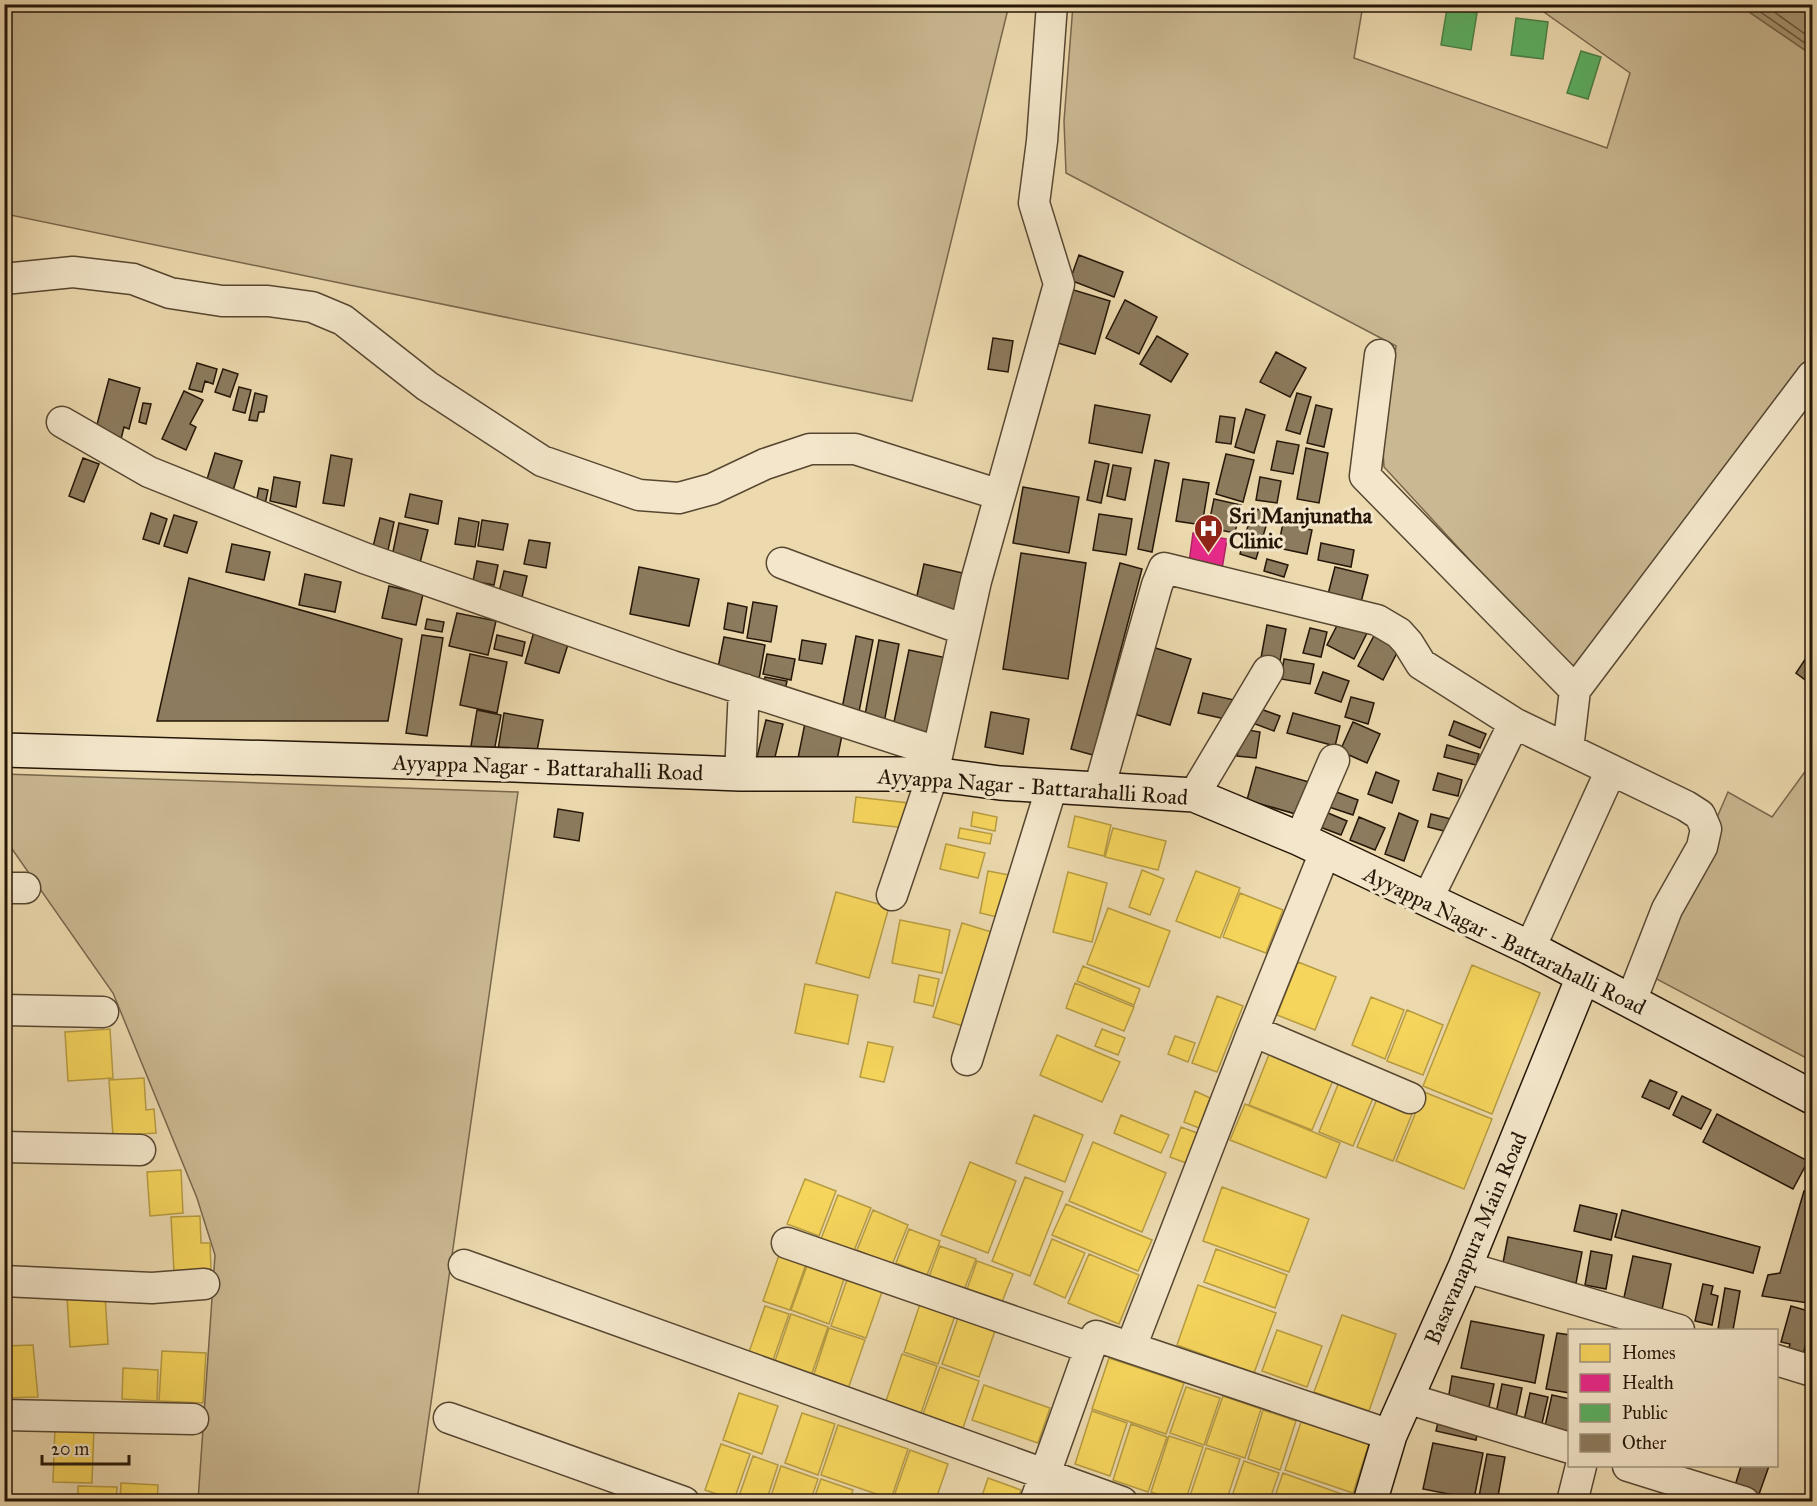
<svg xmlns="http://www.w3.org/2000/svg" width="1817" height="1506" viewBox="0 0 1817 1506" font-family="'IM FELL Great Primer',serif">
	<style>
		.green { fill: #cab892; stroke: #78674c; stroke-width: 1.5 }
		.water { fill: #a89775; stroke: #746349; stroke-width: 1.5 }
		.homes { fill: #f6d55c; stroke: #b79c42; stroke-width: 1.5 }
		.health { fill: #e7298a; stroke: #ad2363; stroke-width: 1.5 }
		.public { fill: #5aae61; stroke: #4a8046; stroke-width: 1.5 }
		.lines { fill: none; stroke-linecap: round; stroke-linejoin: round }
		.shore { stroke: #66563e; stroke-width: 1.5 }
		.building { fill: #8c7b5e; stroke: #251607; stroke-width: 1.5 }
		.street-casing { stroke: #574731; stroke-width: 33 }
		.secondary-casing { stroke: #251607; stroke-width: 36 }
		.street { stroke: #f3e6ca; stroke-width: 30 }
		.secondary { stroke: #f3e6ca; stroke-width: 33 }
		.labels { text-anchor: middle; stroke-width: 6; stroke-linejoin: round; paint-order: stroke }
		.poi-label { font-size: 22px; font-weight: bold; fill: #251607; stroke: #f3e6ca; text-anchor: start }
		.street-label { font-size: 22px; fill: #251607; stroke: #f3e6ca }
	</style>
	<rect width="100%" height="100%" fill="#ecd9ae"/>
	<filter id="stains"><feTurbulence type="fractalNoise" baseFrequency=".00333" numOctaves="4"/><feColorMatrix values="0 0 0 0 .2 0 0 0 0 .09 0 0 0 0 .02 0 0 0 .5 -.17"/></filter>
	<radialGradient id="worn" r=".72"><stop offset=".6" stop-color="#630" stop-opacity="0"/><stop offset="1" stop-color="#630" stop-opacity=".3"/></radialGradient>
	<path class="green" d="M5 4H1009V5L912 401 5 214Z
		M1073 5H1363L1354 58 1607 148 1630 73 1534 5H1739L1812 55V379L1572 671 1384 467 1383 450 1396 346 1066 173 1064 121Z
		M1812 762V1061L1649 975 1728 792 1772 817Z
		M4 774 518 792 417 1501H198L215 1255 197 1198 113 993 5 839Z"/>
	<path class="water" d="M1739 5H1812V55Z"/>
	<path class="homes" d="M856 797 909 803 906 828 853 822Z
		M973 812 997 817 995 831 971 826Z
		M1075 816 1111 825 1104 856 1068 847Z
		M960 828 992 834 990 844 958 838Z
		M1113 828 1166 841 1158 870 1105 857Z
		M946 844 985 853 978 878 940 869Z
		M1142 870 1164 879 1150 915 1129 907Z
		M988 871 1015 876 1006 919 980 913Z
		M1196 871 1240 888 1220 938 1176 921Z
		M1068 872 1107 883 1092 942 1053 932Z
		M836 892 889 907 869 978 816 963Z
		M1240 893 1283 910 1266 953 1223 937Z
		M1108 908 1170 931 1149 987 1087 964Z
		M900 920 950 930 942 973 892 963Z
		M962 923 998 934 970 1028 933 1017Z
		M1298 962 1336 977 1315 1030 1277 1015Z
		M1472 965 1540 993 1492 1114 1423 1086Z
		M1083 966 1140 989 1134 1005 1077 981Z
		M919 975 939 979 933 1006 914 1002Z
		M1075 983 1134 1007 1124 1031 1066 1008Z
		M805 984 858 995 848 1044 795 1033Z
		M1217 996 1243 1006 1217 1072 1192 1063Z
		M1371 997 1404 1010 1385 1059 1352 1045Z
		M1407 1010 1443 1025 1423 1075 1387 1061Z
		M110 1029 113 1078 68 1081 65 1032Z
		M1102 1029 1125 1038 1118 1055 1095 1046Z
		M1057 1035 1120 1062 1102 1102 1040 1075Z
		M1175 1036 1195 1043 1188 1062 1168 1054Z
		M868 1042 893 1047 884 1082 860 1077Z
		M1270 1052 1334 1078 1312 1130 1249 1105Z
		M1341 1077 1376 1091 1353 1146 1319 1132Z
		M144 1078 146 1110 154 1109 156 1133 113 1136 109 1080Z
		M1195 1091 1210 1098 1199 1128 1184 1122Z
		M1424 1092 1492 1119 1464 1189 1396 1161Z
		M1379 1094 1414 1109 1393 1161 1357 1147Z
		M1245 1104 1340 1143 1326 1178 1230 1140Z
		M1034 1115 1083 1135 1065 1182 1016 1163Z
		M1121 1115 1169 1135 1161 1153 1114 1133Z
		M1181 1127 1197 1133 1186 1163 1170 1157Z
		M1093 1142 1166 1173 1142 1232 1069 1201Z
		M970 1162 1016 1181 988 1253 941 1235Z
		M181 1170 183 1213 150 1216 147 1172Z
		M1025 1177 1063 1192 1030 1276 992 1261Z
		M805 1179 836 1191 819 1236 787 1224Z
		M1222 1187 1309 1219 1289 1272 1203 1241Z
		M838 1195 871 1208 854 1251 821 1239Z
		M1066 1204 1152 1240 1138 1271 1052 1235Z
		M873 1210 908 1225 892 1265 857 1250Z
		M200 1216 201 1243H210L211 1269 174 1272 171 1217Z
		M909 1229 940 1241 927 1275 896 1263Z
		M1052 1239 1085 1253 1065 1298 1034 1284Z
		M940 1246 976 1259 964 1290 929 1277Z
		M1216 1249 1287 1275 1275 1308 1204 1282Z
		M1089 1254 1139 1275 1119 1324 1068 1303Z
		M779 1255 806 1264 790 1310 763 1301Z
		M977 1261 1013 1274 1002 1302 967 1289Z
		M808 1263 845 1276 829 1324 791 1310Z
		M848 1277 883 1289 866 1338 831 1326Z
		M1198 1285 1276 1313 1254 1373 1177 1345Z
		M105 1294 108 1344 70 1347 67 1297Z
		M921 1301 956 1313 938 1364 904 1352Z
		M765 1306 789 1314 772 1363 748 1355Z
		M791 1314 828 1327 811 1376 774 1364Z
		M959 1315 996 1328 979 1377 942 1364Z
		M1342 1315 1396 1334 1369 1411 1314 1392Z
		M829 1328 865 1340 848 1389 813 1377Z
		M1277 1330 1322 1346 1307 1387 1262 1371Z
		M33 1345 38 1397 4 1398V1346Z
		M162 1351 206 1353 203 1403 159 1401Z
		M902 1354 937 1366 921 1413 886 1401Z
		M1109 1358 1184 1383 1166 1434 1092 1409Z
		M940 1367 979 1381 963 1428 923 1414Z
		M123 1368 158 1370 157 1401 122 1399Z
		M984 1385 1050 1408 1038 1443 972 1420Z
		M1186 1387 1220 1398 1204 1445 1170 1433Z
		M739 1393 778 1406 762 1454 723 1440Z
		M1223 1396 1261 1409 1245 1458 1206 1445Z
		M1263 1410 1296 1421 1280 1470 1248 1459Z
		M1092 1411 1127 1423 1110 1476 1075 1464Z
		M802 1413 835 1424 818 1475 785 1463Z
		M1301 1422 1369 1444 1353 1493 1285 1470Z
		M1131 1424 1167 1437 1148 1492 1113 1480Z
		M838 1425 908 1449 891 1499 821 1475Z
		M55 1427H94L92 1483 53 1482Z
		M1169 1436 1203 1447 1185 1502H1180L1151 1492Z
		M721 1444 750 1454 734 1500 705 1490Z
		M1206 1448 1240 1459 1226 1502H1188Z
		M910 1450 948 1464 935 1502H900L893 1499Z
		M753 1456 778 1465 766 1502H737Z
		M1244 1461 1279 1473 1269 1502H1230Z
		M781 1466 818 1479 810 1502H769Z
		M1283 1473 1347 1496 1345 1502H1273Z
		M988 1478 1021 1490 1017 1502H980Z
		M821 1479 853 1490 849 1502H813Z
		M121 1483 158 1485 157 1502H120Z
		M78 1486 117 1487 116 1502H78Z"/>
	<path class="health" d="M1193 533 1227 539 1222 569 1189 563Z"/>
	<path class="public" d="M1447 8 1477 13 1471 50 1441 45Z
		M1516 18 1548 22 1543 59 1511 55Z
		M1581 51 1601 57 1588 99 1567 93Z"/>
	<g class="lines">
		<path class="shore" d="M1749 4 1812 48
			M1763 4 1812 39"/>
	</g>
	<path class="building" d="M1079 255 1123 272 1114 297 1070 280Z
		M1067 288 1110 301 1095 354 1051 341Z
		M1125 300 1157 317 1139 354 1106 338Z
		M1157 336 1188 354 1171 382 1140 364Z
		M993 338 1013 341 1008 372 988 369Z
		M1276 352 1306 368 1290 397 1260 382Z
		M197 363 217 369 213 384 205 381 202 392 189 389Z
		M223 369 238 374 230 397 215 392Z
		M109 379 140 388 129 429 124 427 120 443 94 436Z
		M239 387 251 390 245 413 233 410Z
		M184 391 203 400 190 424 196 427 186 450 162 439Z
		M255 393 267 396 264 412H259L257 421 249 420Z
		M1297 393 1311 397 1300 434 1286 430Z
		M143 403 151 404 146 424 139 422Z
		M1095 405 1150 415 1142 453 1089 443Z
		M1316 405 1332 409 1324 447 1307 443Z
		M1246 409 1265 415 1254 453 1235 447Z
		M1220 416 1235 418 1231 444 1216 442Z
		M1277 441 1299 445 1293 474 1271 470Z
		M1306 448 1328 453 1319 503 1297 499Z
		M215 453 242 461 232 494 205 486Z
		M1226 454 1254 460 1243 502 1216 494Z
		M331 455 352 459 344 506 323 503Z
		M83 458 99 464 84 502 69 496Z
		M1155 460 1169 463 1152 552 1138 549Z
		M1095 461 1109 464 1101 503 1087 500Z
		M1113 465 1131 468 1125 500 1107 496Z
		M274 477 300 482 296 507 270 501Z
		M1260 477 1281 481 1277 503 1256 500Z
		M1183 479 1209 483 1202 525 1176 521Z
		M1023 487 1079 497 1069 553 1013 543Z
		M259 488 268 490 263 514 254 513Z
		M410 494 442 501 438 524 405 517Z
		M1214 499 1241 505 1235 533 1208 528Z
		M1253 508 1270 513 1256 559 1240 554Z
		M151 513 167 519 159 544 143 539Z
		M1099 514 1132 519 1126 555 1093 550Z
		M174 515 197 522 187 553 164 546Z
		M380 518 394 522 387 555 372 551Z
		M459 518 479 522 475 547 455 544Z
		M482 520 508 524 503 550 478 546Z
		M399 523 428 530 419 567 391 561Z
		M1283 523 1312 530 1307 554 1278 548Z
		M529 540 550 543 546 568 524 564Z
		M1321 543 1354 550 1351 567 1318 560Z
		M232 544 270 552 264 580 226 572Z
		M1021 553 1086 563 1068 679 1003 669Z
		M1267 559 1288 565 1284 577 1264 571Z
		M477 561 498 565 494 585 473 581Z
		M1120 563 1142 569 1093 755 1071 749Z
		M924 564 967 574 956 619 914 609Z
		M639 567 699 579 689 626 630 614Z
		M1335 567 1368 575 1359 610 1326 602Z
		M504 571 527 576 522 597 499 592Z
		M305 574 341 582 335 612 299 605Z
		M189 578 402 639 388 721H157Z
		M389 586 423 594 416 625 382 618Z
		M753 602 777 606 771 642 747 638Z
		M728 603 747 607 743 633 724 629Z
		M457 613 496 621 488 655 449 646Z
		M1343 614 1370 627 1354 659 1327 645Z
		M427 619 444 622 442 632 425 629Z
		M1267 625 1286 629 1280 661 1261 658Z
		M535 628 570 638 559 673 525 663Z
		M1310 628 1327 632 1321 657 1303 653Z
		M1376 632 1401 645 1383 680 1358 666Z
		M422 635 443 638 427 736 406 733Z
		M497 635 525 642 522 656 494 649Z
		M856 636 873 640 858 717 841 714Z
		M724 637 765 645 758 685 716 678Z
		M802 640 826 644 822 664 799 660Z
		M879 640 899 644 884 723 864 720Z
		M1149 646 1191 659 1170 725 1128 712Z
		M1812 649V685L1796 673Z
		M909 650 947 658 931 735 893 727Z
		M470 654 507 662 497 713 460 705Z
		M767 654 795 659 791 680 763 674Z
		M1284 659 1314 664 1310 684 1281 679Z
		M1323 672 1349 681 1341 702 1315 693Z
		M765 677 787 681 784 695 762 691Z
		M1203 693 1234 700 1230 720 1198 713Z
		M1351 697 1374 703 1368 724 1345 717Z
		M1255 707 1280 716 1274 731 1250 722Z
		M477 710 501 715 492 762 469 758Z
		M991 712 1029 719 1023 754 985 747Z
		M504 713 543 720 536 756 498 750Z
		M1293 713 1340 726 1335 746 1287 733Z
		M766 720 783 724 774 761 757 757Z
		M1454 721 1486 734 1480 748 1449 735Z
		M1353 722 1380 734 1367 763 1340 751Z
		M805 723 843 730 835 770 797 763Z
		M1242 729 1260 732 1256 758 1237 756Z
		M1447 745 1479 754 1476 765 1444 757Z
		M1256 767 1316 784 1306 817 1247 800Z
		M1376 772 1399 781 1392 803 1368 794Z
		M1438 773 1462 780 1458 796 1433 790Z
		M1331 790 1358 800 1353 815 1326 806Z
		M558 809 583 813 579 841 554 837Z
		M1321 810 1347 821 1341 835 1315 825Z
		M1399 813 1418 821 1404 861 1385 854Z
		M1431 814 1455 820 1452 833 1428 827Z
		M1359 817 1385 828 1375 850 1350 840Z
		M1650 1080 1677 1092 1669 1109 1642 1097Z
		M1682 1096 1711 1110 1701 1129 1673 1115Z
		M1717 1114 1808 1161 1793 1189 1703 1142Z
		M1804 1191 1812 1193V1283L1808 1303 1762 1296 1768 1275 1780 1273Z
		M1580 1205 1617 1214 1611 1240 1574 1231Z
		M1622 1210 1760 1247 1753 1273 1615 1237Z
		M1508 1237 1582 1252 1576 1283 1502 1268Z
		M1591 1251 1612 1255 1606 1289 1585 1285Z
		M1633 1256 1671 1264 1662 1310 1623 1302Z
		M1703 1284 1713 1286 1711 1294 1718 1296 1712 1325 1695 1321Z
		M1725 1288 1740 1291 1733 1330 1718 1329Z
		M1791 1306 1812 1312V1320L1802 1359 1787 1355 1790 1344 1781 1342Z
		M1471 1321 1544 1335 1535 1383 1461 1368Z
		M1557 1333 1570 1335V1393L1546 1389Z
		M1452 1376 1494 1384 1489 1407 1448 1400Z
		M1502 1384 1522 1388 1516 1417 1496 1413Z
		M1530 1393 1548 1397 1541 1428 1523 1425Z
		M1552 1395 1570 1399V1435H1543Z
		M1440 1414 1479 1425 1476 1440 1436 1431Z
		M1433 1443 1483 1453 1474 1499 1423 1489Z
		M1487 1454 1505 1457 1497 1502H1478Z
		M1741 1466H1769L1758 1497 1734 1489Z"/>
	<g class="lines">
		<defs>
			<path id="street" d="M4 279 73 272 133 279 170 293 222 301H268L312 307 343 320 427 386 542 461 639 495 679 498 712 489 765 464 810 449H855L1000 495
				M1380 355 1365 476 1575 690 1568 749
				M62 422 149 472 364 558 672 666 937 752
				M782 563 830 581 965 630
				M1575 690 1812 376
				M740 774 744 689
				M1099 789 1157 585 1164 568 1377 620 1399 633 1408 643 1421 664 1514 723 1686 806 1700 815 1706 829 1702 847 1667 909 1631 1001
				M1194 795 1268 671
				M1300 839 1334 760
				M4 888H25
				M892 895 933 774 976 581 1059 284 1034 203 1042 141 1052 4
				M1428 898 1514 723
				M1530 948 1611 770
				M4 1010 103 1012
				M1253 1031 1410 1098
				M967 1060 1052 786
				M4 1147 140 1150
				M787 1243 1090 1348 1096 1336 1390 1435
				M464 1265 1122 1502
				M1465 1267 1679 1330
				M4 1281 152 1288 204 1284
				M1131 1347 1253 1031 1325 852
				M1776 1360 1812 1371
				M1406 1398 1570 1448
				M4 1415 193 1419
				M449 1418 684 1502
				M1628 1466 1744 1502
				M1035 1502 1090 1348
				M1572 1502 1581 1466"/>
			<path id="secondary" d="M4 750 514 765 740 774H933L1000 783 1194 795 1300 839 1530 948 1812 1097
				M1370 1502 1390 1435 1465 1267 1583 977"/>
		</defs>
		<use href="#street" class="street-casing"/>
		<use href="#secondary" class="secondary-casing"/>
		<use href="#street" class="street"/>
		<use href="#secondary" class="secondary"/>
	</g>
	<defs>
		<symbol id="hospital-pin" viewBox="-11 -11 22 30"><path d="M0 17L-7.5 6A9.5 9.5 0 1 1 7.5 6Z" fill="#8f2418" stroke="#f3e6ca"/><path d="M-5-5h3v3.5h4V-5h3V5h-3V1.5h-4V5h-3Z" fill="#fff"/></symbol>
	</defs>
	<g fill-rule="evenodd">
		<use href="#hospital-pin" x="1192" y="512" width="33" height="45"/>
	</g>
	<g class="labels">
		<g class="poi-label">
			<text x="1229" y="523">Sri Manjunatha<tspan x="1229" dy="25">Clinic</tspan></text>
		</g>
		<g class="street-label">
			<text transform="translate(548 767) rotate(2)" y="8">Ayyappa Nagar - Battarahalli Road</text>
			<text transform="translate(1033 786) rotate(4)" y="8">Ayyappa Nagar - Battarahalli Road</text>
			<text transform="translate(1505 940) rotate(26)" y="8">Ayyappa Nagar - Battarahalli Road</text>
			<text transform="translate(1475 1238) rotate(-67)" y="8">Basavanapura Main Road</text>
		</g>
	</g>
	<rect width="1817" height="1506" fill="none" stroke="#ecd9ae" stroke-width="24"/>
	<rect x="6" y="6" width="1805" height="1494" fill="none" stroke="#251607" stroke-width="3"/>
	<rect x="12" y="12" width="1793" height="1482" fill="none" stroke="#251607" stroke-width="1.5"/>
	<rect x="1568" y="1329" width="210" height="138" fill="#f3e6ca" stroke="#a1937c" stroke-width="1.5"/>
	<rect x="1580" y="1344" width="30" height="18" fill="#f6d55c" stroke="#a1937c" stroke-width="1.5"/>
	<text x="1622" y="1359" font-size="18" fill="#251607">Homes</text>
	<rect x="1580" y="1374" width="30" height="18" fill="#e7298a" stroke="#a1937c" stroke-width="1.5"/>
	<text x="1622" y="1389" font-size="18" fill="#251607">Health</text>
	<rect x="1580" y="1404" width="30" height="18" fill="#5aae61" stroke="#a1937c" stroke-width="1.5"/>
	<text x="1622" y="1419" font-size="18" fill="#251607">Public</text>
	<rect x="1580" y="1434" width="30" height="18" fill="#8c7b5e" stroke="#a1937c" stroke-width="1.5"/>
	<text x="1622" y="1449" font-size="18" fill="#251607">Other</text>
	<path d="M42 1455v9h87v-9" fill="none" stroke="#251607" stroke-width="3"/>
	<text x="51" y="1455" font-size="18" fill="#251607" stroke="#f3e6ca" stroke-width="4.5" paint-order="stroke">20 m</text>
	<rect width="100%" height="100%" filter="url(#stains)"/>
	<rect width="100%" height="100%" fill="url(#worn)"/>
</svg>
